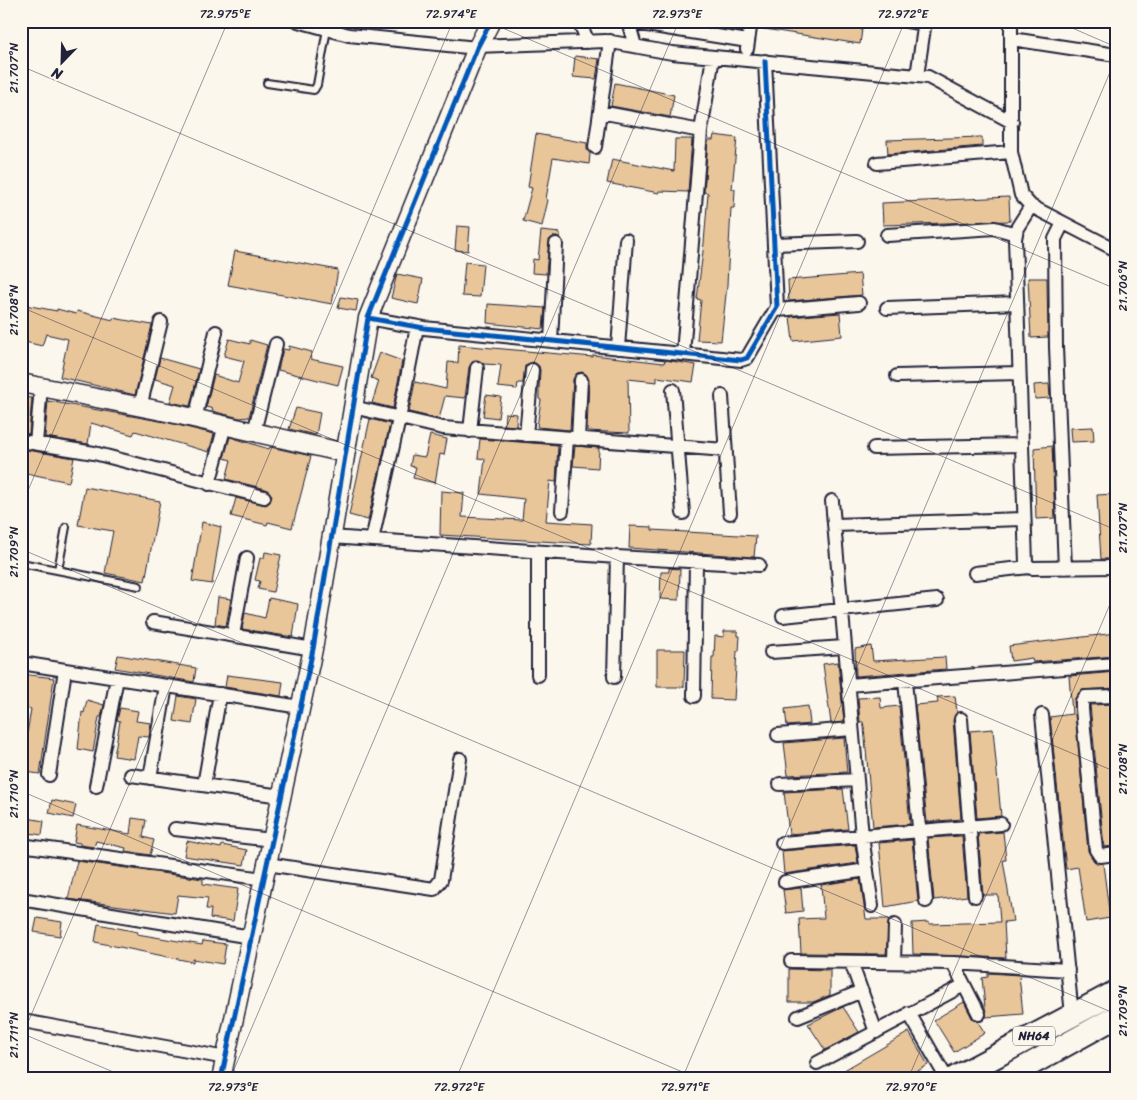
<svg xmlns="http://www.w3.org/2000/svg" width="1137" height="1100" viewBox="0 0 1137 1100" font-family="Sriracha,sans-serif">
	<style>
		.building { fill: #e9c69a; stroke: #22223b }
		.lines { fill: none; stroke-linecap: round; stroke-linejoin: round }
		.lane-casing { stroke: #22223b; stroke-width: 10 }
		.street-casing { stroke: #22223b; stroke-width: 16 }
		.secondary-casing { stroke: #22223b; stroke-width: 21 }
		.highway-casing { stroke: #22223b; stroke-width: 26 }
		.lane { stroke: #fbf7ec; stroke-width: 6 }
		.street { stroke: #fbf7ec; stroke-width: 12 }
		.secondary { stroke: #fbf7ec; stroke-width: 18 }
		.highway { stroke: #fbf7ec; stroke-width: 22 }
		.cycleway-casing { stroke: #fbf7ec; stroke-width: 8 }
		.cycleway { stroke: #0057b8; stroke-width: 5 }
		.ticks { fill: none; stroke: #22223b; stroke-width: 1; stroke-opacity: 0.45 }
		.labels { text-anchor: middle; stroke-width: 4; stroke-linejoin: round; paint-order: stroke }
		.shield { fill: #fbf7ec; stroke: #636270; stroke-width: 1 }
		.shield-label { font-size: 12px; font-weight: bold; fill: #22223b }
		.neatline { fill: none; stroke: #22223b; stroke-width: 2 }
		.ticks-label { font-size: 12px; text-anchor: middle; fill: #22223b }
	</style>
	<rect width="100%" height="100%" fill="#fbf7ec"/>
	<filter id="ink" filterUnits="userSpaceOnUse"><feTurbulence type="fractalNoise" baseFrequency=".02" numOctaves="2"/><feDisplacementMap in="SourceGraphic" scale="10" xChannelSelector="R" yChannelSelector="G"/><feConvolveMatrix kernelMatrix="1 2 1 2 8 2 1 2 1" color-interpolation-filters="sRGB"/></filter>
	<g filter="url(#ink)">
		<path class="building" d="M711 21H742L741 32 710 27Z
			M759 21 863 22 860 44 758 28Z
			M575 56 599 59 596 79 573 77Z
			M615 83 674 95 670 117 611 106Z
			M536 134 587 143V150L590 154 589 164 553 158 546 199 548 200 542 226 523 221 532 188 528 187Z
			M714 135 737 138 732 189H735L734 208H731L727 285 721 341 697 340 701 300 697 299 704 243 708 193 704 192 708 140H713Z
			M982 137V146L888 154 887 140Z
			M675 139H692L688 192 659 191V193L607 183 612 159 674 171Z
			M1009 197 1010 221 883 225 882 203Z
			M457 226 470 227 468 251 455 250Z
			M541 231 560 233V237H553L549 240 546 274 532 273 533 259 538 260Z
			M235 251 338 270 332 304 228 285Z
			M465 262 483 264 480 297 462 296Z
			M397 274 423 279 418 304 391 298Z
			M860 274 862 295 789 301 788 280Z
			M1028 278H1047L1048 337 1031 338Z
			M341 297 358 300 356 311 338 308Z
			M488 304 545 308 543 329 487 323Z
			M25 305 57 311V309L76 314 77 311 113 320V318L152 325 135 395 60 377 68 339 46 334 42 346 21 341V320Z
			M840 313 842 336 793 341 790 317Z
			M229 339 250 344V340L267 345 249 417 240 418 212 411 213 409 206 407 214 375 238 383 244 361 224 356Z
			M459 345 593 357V355L664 363 665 360 696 365 693 382 657 377V382L628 379 629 433 587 431 589 380 586 374 582 372 577 373 573 379 570 430 537 427 541 400 539 399V390L540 370 539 366 533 362 525 366 523 383H518L517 389 498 387 501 365 484 364 478 360H474L469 367 465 398 445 396 439 419 409 412 415 382 446 389 448 362 458 363Z
			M289 346 312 352 310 359 343 366 338 385 278 370 283 349 289 350Z
			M380 353 402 361 393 408 372 403 379 381 371 378Z
			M160 358 199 369 190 406 170 402 175 385 155 379Z
			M1049 384 1050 398 1035 399 1034 385Z
			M486 395 501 397 498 418 483 416Z
			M21 397 32 398 29 434 21 433Z
			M48 401 165 422 214 434 209 452 135 431 133 435 91 423 88 444 45 437Z
			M296 408 320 413 316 435 289 429Z
			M505 413 517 414 516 426 504 425Z
			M370 419 390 424 368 520 349 515Z
			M1093 427 1094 441 1071 442 1070 428Z
			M430 435 447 439 444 455 440 454 435 483 413 478 416 467 410 466 412 455 425 457Z
			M230 437 269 449 270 447 311 456 292 528 268 522 267 525 231 516 236 498 266 505 270 502 272 495 266 489 226 479 231 460 224 458Z
			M480 439 558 445 556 482 550 481 546 521 592 524 591 544 440 535 441 491 464 493 462 517 522 520 524 499 481 494 485 459 478 458Z
			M575 446 599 448 598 468 573 466Z
			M1052 446 1055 518 1036 519 1034 448Z
			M21 449 74 458 69 482 21 472Z
			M85 487 160 501 145 581 105 573 113 531 78 525Z
			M1116 494V559H1101L1097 495Z
			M202 522 221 527 212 584 192 581Z
			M630 526 652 527V530L756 536 754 557 629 548Z
			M265 552 281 555 273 592 258 589 260 581 255 580 260 558H264Z
			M669 568 680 569 679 600 660 599 661 572H669Z
			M218 597 231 599 226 626 215 624Z
			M269 598 298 604 293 637 242 629 245 613 265 618Z
			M724 631H738V636H740L739 651H737L734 700 711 699 712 657H714L715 636 724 637Z
			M1116 633V656L1033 662 1032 658 1011 661 1009 646Z
			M871 646 873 661 945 657 946 669 856 676 855 649Z
			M657 650H685L684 687H657Z
			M118 655 196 668 194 682 115 668Z
			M838 662 844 722 831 723 823 664Z
			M1116 672V688L1082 690 1074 701 1088 851 1094 861 1103 864 1110 918 1086 922 1078 867 1066 869 1050 717 1072 714 1069 676Z
			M21 674 54 678 40 774 25 772 27 754 21 753V740H26L31 709 21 706Z
			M227 675 283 682 281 696 225 687Z
			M178 696 196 699 192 724 174 721Z
			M955 696 957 712 953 720 961 819 927 822 915 705 938 703 937 697Z
			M880 697 881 708 899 706 910 824 873 827 864 727 863 722H860L858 698Z
			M87 700 104 705 101 717H99L93 752 78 749 82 712 84 713Z
			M1114 704 1116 846 1104 847 1090 705Z
			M808 706 810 724 787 726 785 709Z
			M120 708 138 711 136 721 151 723 149 737 138 736 134 759 114 756 120 721 117 720Z
			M993 729 1001 816 977 818 970 731Z
			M844 738 847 772 788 775 784 743Z
			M843 789 848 829 789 834 784 792Z
			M52 800 76 805 73 818 49 813Z
			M21 817 44 821 42 835 21 832Z
			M132 818 146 820 143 837 154 840 150 855 125 851 126 848 96 841 94 847 80 845V843L74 842 77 825 130 834Z
			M1003 832 1006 860H1003L1013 921 1004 922 1006 958 913 954 912 923 929 922V924L1000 922 998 895H983L978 834Z
			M962 836 967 896 934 900 928 838Z
			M912 840 918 901 885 907 879 843Z
			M187 841 221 848 222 845 247 850 244 865 184 856Z
			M855 845 858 863 784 874 782 851Z
			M77 861 203 879V884L238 889 233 921 210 918 211 909H206L208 898 178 895 175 913 68 899Z
			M860 879 866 919H889L886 954 801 953 799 919 824 918 821 885Z
			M801 888 803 911 786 913 783 890Z
			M37 918 62 922 60 936 34 932Z
			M98 924 138 932 137 934 202 945 203 941 226 944 223 964 193 959V962L95 942Z
			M789 969 830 970V995L813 1002H789Z
			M988 973 1019 975 1023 1014 986 1017 982 978 988 977Z
			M964 1002 972 1018 978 1022 985 1033 954 1052 934 1020Z
			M843 1007 859 1032 825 1050 808 1024Z
			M909 1032 928 1065 904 1079H829Z"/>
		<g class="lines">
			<defs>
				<path id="lane" d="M267 83 314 90 317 85 327 29
					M21 563 139 586
					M58 570 66 527"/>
				<path id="street" d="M298 21 349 35 477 48
					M579 21 588 42
					M628 21 635 46
					M907 21 925 24
					M1011 21V152L1021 195 1031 206 1116 250
					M628 22 748 41
					M1012 39 1116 55
					M477 46 606 41 672 53 928 77 1012 122
					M747 49 751 21
					M917 76 925 21
					M600 112 701 131
					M595 147 610 41
					M877 163 1011 152
					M1031 206 1017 228 1015 239 1026 563 1031 568 1116 567
					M1063 223 1055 239 1056 347 1065 568
					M887 235 995 228 1016 234
					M774 244 857 241
					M887 308 1017 303
					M777 310 859 303
					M368 318 424 328 741 360 747 358 777 307 765 61
					M551 341 556 244
					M618 348 626 240
					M683 354 701 131 713 57
					M897 376 1019 373
					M673 390 683 513
					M722 396 730 513
					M140 407 161 322
					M353 407 443 428 725 450
					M195 419 216 332
					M470 431 477 368
					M254 432 276 344
					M526 435 532 370
					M578 439 581 380
					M21 441 94 453 264 497
					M36 443 41 387
					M874 448 1021 445
					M209 484 225 425
					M832 501 862 836 872 906
					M562 511 567 438
					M835 525 1023 519
					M331 537 617 557 759 565
					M372 540 399 419 417 327
					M975 573 1029 567
					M783 616 937 600
					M153 622 313 649
					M233 635 247 558
					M771 652 844 647
					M21 663 300 707
					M538 675V552
					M614 677 617 557
					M905 681 926 901
					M848 685 1116 664
					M694 696 696 561
					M1116 696 1085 697 1082 701V709L1096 850 1100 856 1116 854
					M1042 715 1072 1015
					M961 719 975 896
					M778 735 852 729
					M49 775 65 670
					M131 775 281 796
					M150 778 166 686
					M780 784 857 780
					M204 785 220 694
					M96 786 117 678
					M175 829 272 840
					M782 843 1001 824
					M21 845 264 879
					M267 864 434 889 441 880 460 759
					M785 882 867 870
					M21 899 251 937
					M791 961 953 963 1068 970
					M851 962 876 1032
					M894 962 895 925
					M953 963 979 1014
					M909 1013 947 1079
					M798 1017 862 991
					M23 1021 226 1058
					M817 1063 964 985"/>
				<path id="secondary" d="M21 383 167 412 345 453
					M221 1079 313 649 368 318 477 48 491 21"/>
				<path id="highway" d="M953 1079 1116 992
					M1004 1079 1116 1017"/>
			</defs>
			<use href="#lane" class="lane-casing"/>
			<use href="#street" class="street-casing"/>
			<use href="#secondary" class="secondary-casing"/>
			<use href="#highway" class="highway-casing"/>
			<use href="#lane" class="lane"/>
			<use href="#street" class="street"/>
			<use href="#secondary" class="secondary"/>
			<use href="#highway" class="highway"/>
			<defs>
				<path id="cycleway" d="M368 318 424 328 741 360 747 358 777 307 765 61
					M221 1079 313 649 368 318 477 48 491 21"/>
			</defs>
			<use href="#cycleway" class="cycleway-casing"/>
			<use href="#cycleway" class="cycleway"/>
		</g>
	</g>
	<path class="ticks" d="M486 21 1116 289M1056 21 1116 47M21 66 1116 530M21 307 1116 772M21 507 228 21M21 549 1116 1014M21 791 699 1079M21 1033 130 1079M21 1039 453 21M230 1079 679 21M456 1079 905 21M682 1079 1116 58M908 1079 1116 590"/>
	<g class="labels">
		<rect class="shield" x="1013" y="1026.5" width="42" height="19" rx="4"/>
		<g class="shield-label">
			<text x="1034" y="1040">NH64</text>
		</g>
	</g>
	<rect width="1137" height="1100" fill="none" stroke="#fbf7ec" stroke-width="55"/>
	<g transform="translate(62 62) rotate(203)" stroke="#fbf7ec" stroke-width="4" paint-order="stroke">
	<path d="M0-4L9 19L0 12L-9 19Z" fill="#22223b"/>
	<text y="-8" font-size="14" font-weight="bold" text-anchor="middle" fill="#22223b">N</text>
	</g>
	<rect x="28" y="28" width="1082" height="1044" class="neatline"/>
	<g class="ticks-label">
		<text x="225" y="18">72.975°E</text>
		<text x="451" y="18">72.974°E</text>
		<text x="677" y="18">72.973°E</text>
		<text x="903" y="18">72.972°E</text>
		<text transform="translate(14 68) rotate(-90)" y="4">21.707°N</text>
		<text transform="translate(1123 286) rotate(-90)" y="4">21.706°N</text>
		<text transform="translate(14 310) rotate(-90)" y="4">21.708°N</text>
		<text transform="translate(1123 528) rotate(-90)" y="4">21.707°N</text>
		<text transform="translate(14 552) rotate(-90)" y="4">21.709°N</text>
		<text transform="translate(1123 769) rotate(-90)" y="4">21.708°N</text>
		<text transform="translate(14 794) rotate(-90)" y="4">21.710°N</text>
		<text transform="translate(1123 1011) rotate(-90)" y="4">21.709°N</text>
		<text transform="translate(14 1035) rotate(-90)" y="4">21.711°N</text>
		<text x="233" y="1091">72.973°E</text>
		<text x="459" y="1091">72.972°E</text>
		<text x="685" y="1091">72.971°E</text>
		<text x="911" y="1091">72.970°E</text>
	</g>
</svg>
